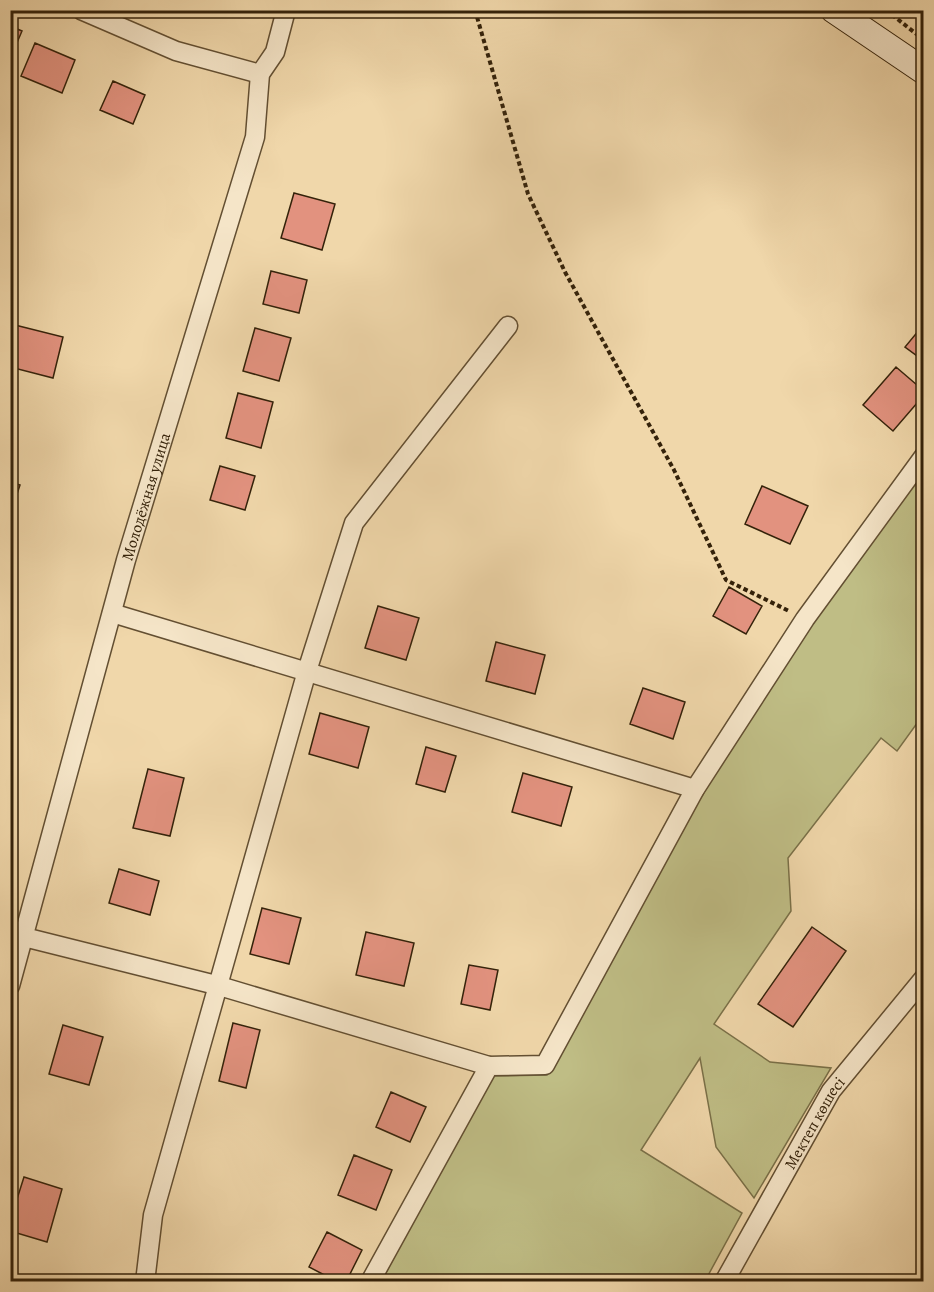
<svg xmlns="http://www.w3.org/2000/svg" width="934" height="1292" viewBox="0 0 934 1292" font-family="Alegreya,serif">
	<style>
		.green { fill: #bfbd85; stroke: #7a7048; stroke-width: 1.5 }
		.building { fill: #e2927f; stroke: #34220a; stroke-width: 1.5 }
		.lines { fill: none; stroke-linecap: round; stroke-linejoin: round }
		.street-casing { stroke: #634f32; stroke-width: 21 }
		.secondary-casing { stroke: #34220a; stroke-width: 28 }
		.path { stroke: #34220a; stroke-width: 4; stroke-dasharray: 4.5 3; stroke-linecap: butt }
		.street { stroke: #f5e5c8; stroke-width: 18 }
		.secondary { stroke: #f5e5c8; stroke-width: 26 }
		.labels { text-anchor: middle; stroke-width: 5; stroke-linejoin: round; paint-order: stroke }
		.street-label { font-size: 16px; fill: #34220a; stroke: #f5e5c8 }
	</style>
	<rect width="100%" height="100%" fill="#f0d7aa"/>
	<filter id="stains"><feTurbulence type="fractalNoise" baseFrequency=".00333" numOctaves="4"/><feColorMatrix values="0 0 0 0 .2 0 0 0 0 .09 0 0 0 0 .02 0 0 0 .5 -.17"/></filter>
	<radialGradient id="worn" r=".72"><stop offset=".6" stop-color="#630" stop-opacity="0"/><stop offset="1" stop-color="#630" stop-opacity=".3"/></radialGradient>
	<path class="green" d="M923 466V715L897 751 881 738 788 858 791 911 714 1024 770 1062 831 1068 754 1198 716 1147 700 1058 641 1150 742 1213 705 1281 381 1282 466 1120 493 1076 547 1075 700 795 805 619Z"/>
	<path class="building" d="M10 26 22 31 10 59Z
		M35 43 75 60 62 93 21 76Z
		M113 81 145 95 133 124 100 110Z
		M294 193 335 204 322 250 281 238Z
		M271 271 307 280 299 313 263 304Z
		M11 324 63 337 53 378 10 367Z
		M924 324V361L905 347Z
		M255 328 291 338 279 381 243 371Z
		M896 367 924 391V395L893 431 863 405Z
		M238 393 273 402 261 448 226 438Z
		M220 466 255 476 245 510 210 500Z
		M10 482 20 485 10 515Z
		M762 486 808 506 790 544 745 524Z
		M729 587 762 606 746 634 713 616Z
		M378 606 419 618 406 660 365 648Z
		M496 642 545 655 535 694 486 681Z
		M643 688 685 702 673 739 630 724Z
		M320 713 369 727 358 768 309 754Z
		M426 747 456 756 445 792 416 784Z
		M148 769 184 778 170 836 133 828Z
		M523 773 572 787 561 826 512 812Z
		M119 869 159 881 150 915 109 903Z
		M262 908 301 918 289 964 250 954Z
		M812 927 846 951 793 1027 758 1004Z
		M366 932 414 943 404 986 356 975Z
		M469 965 498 970 490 1010 461 1004Z
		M233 1023 260 1030 246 1088 219 1081Z
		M63 1025 103 1037 89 1085 49 1074Z
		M391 1092 426 1107 410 1142 376 1127Z
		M354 1155 392 1170 376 1210 338 1195Z
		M24 1177 62 1189 47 1242 10 1231V1221Z
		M327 1232 362 1250 346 1282H338L309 1267Z"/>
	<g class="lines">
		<defs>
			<g id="street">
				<path d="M81 10 176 51 260 74"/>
				<path d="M112 613 695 789"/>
				<path d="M24 937 216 985 489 1066"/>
				<path id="s1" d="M10 986 126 560 255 137 260 74 275 52 286 10"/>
				<path d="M145 1282 153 1215 307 671 354 523 508 326"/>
				<path d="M370 1282 489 1066 545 1065 695 789 805 619 924 456"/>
				<path id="s2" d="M724 1282 831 1091 924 978"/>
			</g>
			<path id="secondary" d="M834 10 924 71"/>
		</defs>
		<use href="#street" class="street-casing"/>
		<use href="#secondary" class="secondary-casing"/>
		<path class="path" d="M475 10 528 194 565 272 674 470 726 580 789 611
			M886 10 924 40"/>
		<use href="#street" class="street"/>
		<use href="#secondary" class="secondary"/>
	</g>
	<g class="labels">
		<g class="street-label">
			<text dy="6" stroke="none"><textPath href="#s1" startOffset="508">Молодёжная улица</textPath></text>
			<text dy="6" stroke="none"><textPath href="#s2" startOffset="183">Мектеп көшесі</textPath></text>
		</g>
	</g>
	<rect width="934" height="1292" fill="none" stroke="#f0d7aa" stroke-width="36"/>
	<rect x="12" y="12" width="910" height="1268" fill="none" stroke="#34220a" stroke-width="3"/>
	<rect x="18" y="18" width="898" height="1256" fill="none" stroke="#34220a" stroke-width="1.5"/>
	<rect width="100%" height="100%" filter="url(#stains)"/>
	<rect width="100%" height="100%" fill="url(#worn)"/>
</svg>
